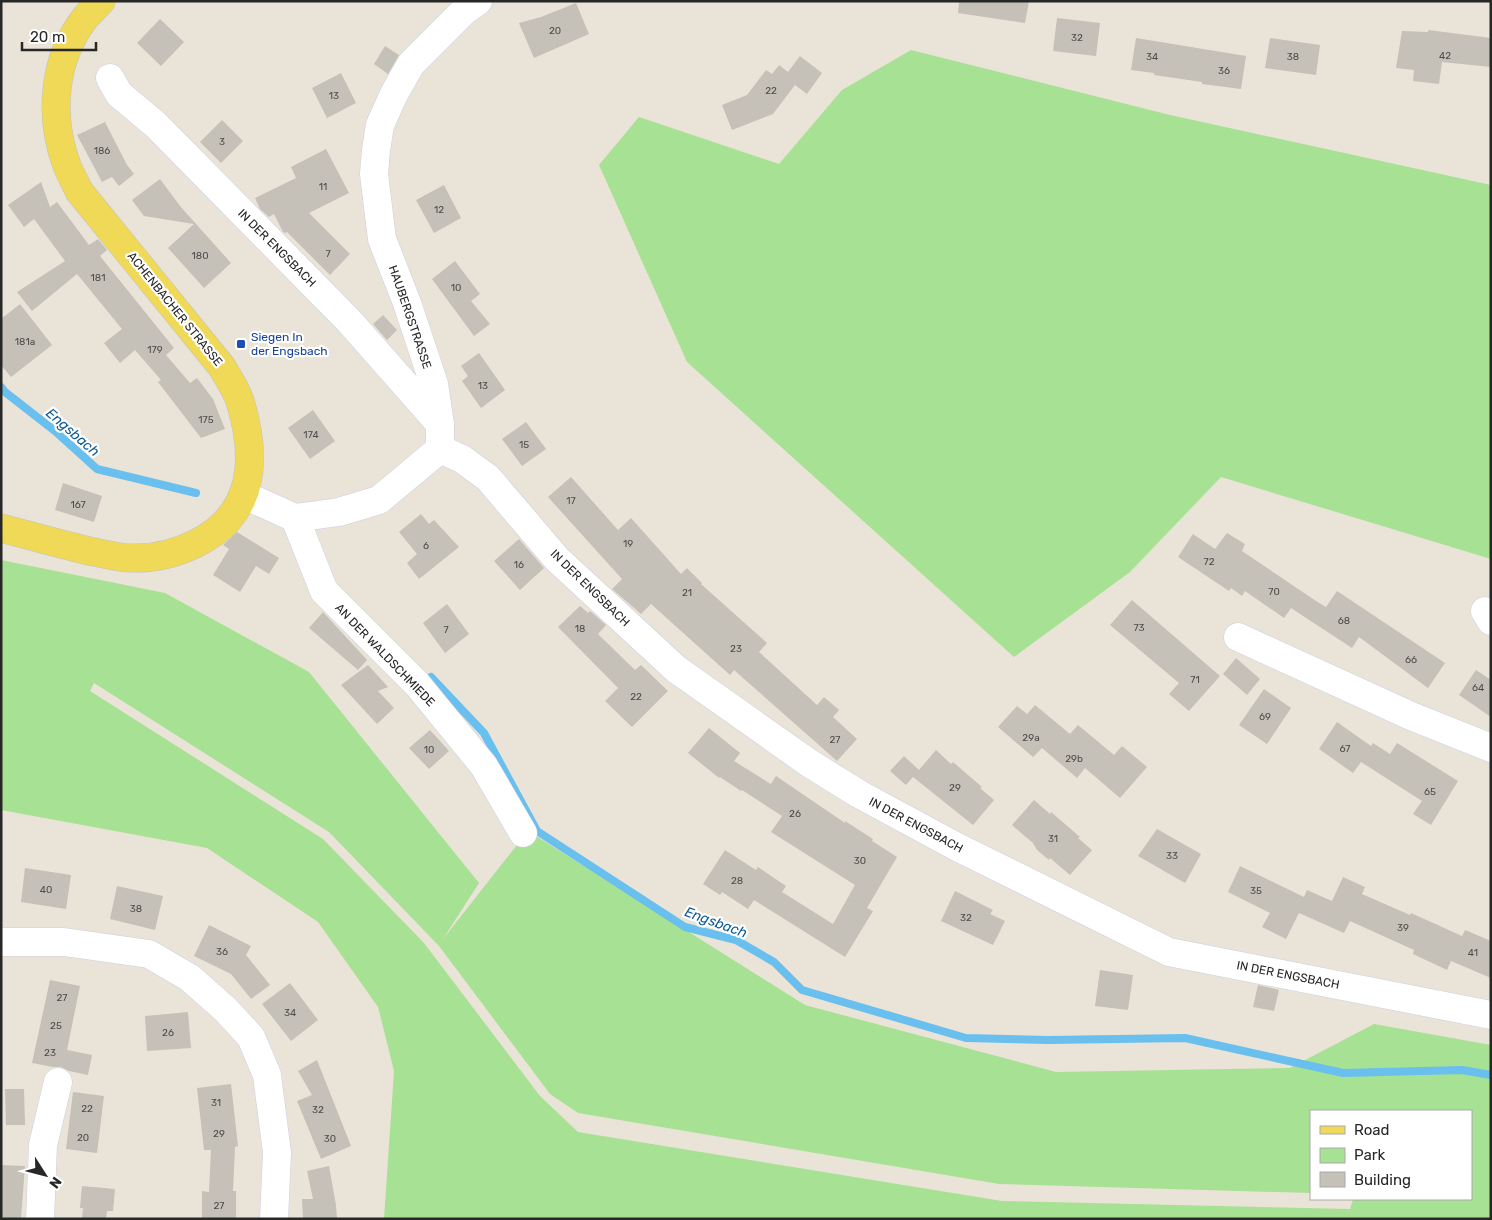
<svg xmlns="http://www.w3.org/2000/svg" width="1492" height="1220" viewBox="0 0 1492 1220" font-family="Rubik,sans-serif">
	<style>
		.green { fill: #a7e193; fill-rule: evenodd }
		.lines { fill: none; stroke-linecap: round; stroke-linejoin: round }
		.stream { stroke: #69bfed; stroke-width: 8 }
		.building { fill: #c5c0b8 }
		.minor-casing { stroke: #cdcfe0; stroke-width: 29 }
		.major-casing { stroke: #c3c3c3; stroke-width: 29 }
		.minor { stroke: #fff; stroke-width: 28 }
		.major { stroke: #efd957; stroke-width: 28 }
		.transit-dot { fill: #1a4fb4; stroke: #fff; stroke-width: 2 }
		.labels { text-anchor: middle; stroke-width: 4.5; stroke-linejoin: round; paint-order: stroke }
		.number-label { font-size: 10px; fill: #4e4d4b }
		.street-label { font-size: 12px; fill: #272727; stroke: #fff }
		.transit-label { font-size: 12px; fill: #164399; stroke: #fff; text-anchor: start }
		.water-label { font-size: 14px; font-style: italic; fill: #0d5a94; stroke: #fff }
	</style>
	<rect width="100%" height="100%" fill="#eae3d8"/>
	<path class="green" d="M911 50 1170 115 1491 185V559L1221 477 1130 572 1014 657 687 362 599 165 639 117 779 164 842 90Z
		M1 560 165 593 309 672 479 883 443 939 528 831 805 1005 1056 1072 1290 1068 1374 1024 1491 1045V1219H384L394 1071 378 1007 318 922 207 848 1 810ZM94 683 329 832 439 946 550 1094 578 1113 999 1184 1311 1193V1111H1471V1199H1353L1350 1209 1002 1201 578 1132 540 1096 424 943 323 839 90 691Z"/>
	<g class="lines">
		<path class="stream" d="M1 387 5 392 55 431 97 469 196 493
			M431 677 484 733 537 831 685 927 736 940 774 962 802 990 966 1038 1048 1040 1185 1038 1343 1073 1462 1070 1491 1075"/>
	</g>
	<path class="building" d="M959 1H1029L1025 23 958 13Z
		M576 3 589 34 534 58 519 23 541 17Z
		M1057 18 1100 23 1096 56 1053 51Z
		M160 19 184 42 161 66 137 43Z
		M1428 30 1491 38V67L1442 62 1439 84 1413 81 1414 70 1396 68 1402 31 1428 32Z
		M1136 38 1246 56 1241 89 1202 84V82L1154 75V73L1131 70Z
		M1270 38 1320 45 1316 75 1265 68Z
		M385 46 399 55 388 74 374 64Z
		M800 56 822 73 807 94 795 85 773 114 732 130 722 105 747 95 766 70 772 74 779 65 788 72Z
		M341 73 356 103 327 118 312 88Z
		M222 120 243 141 221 163 200 142Z
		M105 122 127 165 134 174 119 186 112 177 102 182 77 135Z
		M326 149 349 193 309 213 350 254 330 275 287 232 285 233 283 232 274 214 269 217 260 209 255 198 296 178 291 167Z
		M160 179 180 206 231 263 204 288 168 248 194 224 144 216 132 200Z
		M41 182 50 207 57 202 89 245 98 239 107 250 100 256 174 348 166 355 190 383 197 378 213 399 225 429 201 438 158 382 161 380 135 350 120 363 104 343 122 329 77 274 32 311 17 292 65 261 34 219 24 227 8 205Z
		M444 185 461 218 434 233 416 200Z
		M455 261 480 294 471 301 490 324 474 336 432 279Z
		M20 304 52 345 11 377 1 365V319Z
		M383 315 397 330 387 340 373 324Z
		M479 353 505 390 481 408 462 381 468 376 461 366Z
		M313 410 335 441 310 459 288 428Z
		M526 422 546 449 522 466 502 439Z
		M571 477 618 530 631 518 681 574 687 568 702 583 701 584 767 643 759 652 817 705 824 697 839 710 833 717 857 739 837 761 734 670 730 675 651 604 641 614 612 589 622 579 548 497Z
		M63 483 102 496 94 522 55 510Z
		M421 514 429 524 434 520 459 547 419 579 407 563 417 554 399 532Z
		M237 532 279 558 269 574 256 566 240 592 213 575 229 549 223 545Z
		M1227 533 1245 544 1242 551 1316 601 1326 607 1337 591 1445 663 1428 688 1359 637 1352 648 1291 608 1284 618 1245 591 1242 596 1231 588 1229 591 1178 557 1193 534 1215 549Z
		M519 539 544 568 520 590 494 561Z
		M1132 600 1220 676 1189 711 1169 694 1179 683 1110 625Z
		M447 604 469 634 445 653 423 623Z
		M580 606 588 613 590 611 606 625 598 634 635 670 641 665 668 691 632 727 605 701 618 688 558 627Z
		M323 612 367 660 358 670 309 628Z
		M1236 658 1260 679 1247 695 1223 674Z
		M368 665 388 687 378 691 394 708 377 724 341 685Z
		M1476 670 1491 680V717L1459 695Z
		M1264 689 1291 708 1267 744 1239 725Z
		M1035 705 1070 734 1078 725 1114 755 1122 746 1147 767 1120 798 1085 768 1077 778 1042 748 1033 757 998 727 1017 706 1027 714Z
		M1337 722 1371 746 1373 743 1390 754 1397 743 1458 781 1431 825 1413 814 1422 801 1361 762 1353 773 1319 749Z
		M709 728 740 753 734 761 771 784 776 776 845 823V821L873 839 872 841 897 857 867 908 873 911 845 957 754 900 748 909 722 892 720 895 703 884 725 850 756 870 758 867 786 886 782 892 833 924 855 885 771 832 782 816 742 790 741 791 720 777 719 778 688 753Z
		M430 730 449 751 429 769 409 748Z
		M936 750 951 764 953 762 982 787 980 788 994 800 973 825 913 777Z
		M904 756 919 770 906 785 890 771Z
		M1034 800 1050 814 1051 812 1080 837 1078 838 1092 850 1070 875 1050 858 1049 860 1037 850 1033 843 1012 825Z
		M1157 829 1201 854 1185 883 1138 856Z
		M1240 866 1304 897 1307 890 1332 901 1343 877 1365 887 1362 894 1410 915 1411 913 1462 936 1465 930 1491 941V978L1451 961 1447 970 1413 954 1414 950 1350 921 1344 933 1299 913 1286 939 1262 927 1270 913 1228 892Z
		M25 868 71 875 66 909 21 902Z
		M117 886 163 896 155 930 110 919Z
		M955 891 993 910 990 914 1005 921 993 945 941 921Z
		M209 925 251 946 246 955 270 985 251 999 231 974 194 956Z
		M1100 970 1133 975 1128 1010 1095 1006Z
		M50 980 80 986 67 1050 92 1055 88 1075 69 1071 61 1067H53L32 1063Z
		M290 983 318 1020 291 1041 262 1004Z
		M1258 985 1279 990 1274 1011 1253 1007Z
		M188 1012 191 1048 147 1051 145 1016Z
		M317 1060 351 1146 321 1159 297 1101 312 1095 298 1071Z
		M231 1084 238 1146 235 1147 233 1191H236V1219H202V1191L209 1192 211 1150H204L197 1088Z
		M5 1089H24L25 1125H6Z
		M73 1092 104 1096 97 1153 66 1149Z
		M1 1165 25 1166 21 1219H1Z
		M329 1166 336 1205 337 1219H303L302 1199H313L307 1171Z
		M82 1186 115 1189 113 1211H107L106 1219H82L83 1208H80Z"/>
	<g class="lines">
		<defs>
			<path id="minor" d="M110 78 119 94 156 125 350 322 440 424
				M440 449 462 459 488 478 557 559 676 669 809 763 859 794 957 847 1169 952 1491 1015
				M244 495 295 518 339 512 379 500 440 449V424L434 384 407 303 382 239 374 174 376 150 380 125 394 94 411 64 464 11 478 1
				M295 518 324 591 417 684 484 766 523 833
				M1485 611 1491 621
				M1238 637 1411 716 1491 748
				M1 942H64L149 954 190 978 226 1010 251 1037 267 1075 277 1153 274 1219
				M40 1219 43 1145 58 1082"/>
			<path id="major" d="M1 528C32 536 63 545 94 552 106 554 119 558 131 558 154 559 177 553 197 543 256 513 257 457 240 401 236 389 228 378 222 367L79 191C75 182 69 172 66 163 49 115 53 59 85 18 90 12 96 7 101 1"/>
		</defs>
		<use href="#minor" class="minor-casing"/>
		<use href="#major" class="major-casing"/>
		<use href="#minor" class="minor"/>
		<use href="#major" class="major"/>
	</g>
	<rect class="transit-dot" x="236" y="339" width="10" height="10" rx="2.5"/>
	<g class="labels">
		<g class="number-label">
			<text x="555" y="34">20</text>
			<text x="1077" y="41">32</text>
			<text x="1445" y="59">42</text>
			<text x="1152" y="60">34</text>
			<text x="1293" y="60">38</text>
			<text x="1224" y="74">36</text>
			<text x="771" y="94">22</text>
			<text x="334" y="99">13</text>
			<text x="222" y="145">3</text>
			<text x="102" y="154">186</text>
			<text x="323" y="190">11</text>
			<text x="439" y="213">12</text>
			<text x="328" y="257">7</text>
			<text x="200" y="259">180</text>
			<text x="98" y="281">181</text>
			<text x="456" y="291">10</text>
			<text x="25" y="345">181a</text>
			<text x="155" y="353">179</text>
			<text x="483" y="389">13</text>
			<text x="206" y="423">175</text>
			<text x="311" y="438">174</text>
			<text x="524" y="448">15</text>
			<text x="571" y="504">17</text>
			<text x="78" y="508">167</text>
			<text x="628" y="547">19</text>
			<text x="426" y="549">6</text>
			<text x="1209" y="565">72</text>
			<text x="519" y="568">16</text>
			<text x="1274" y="595">70</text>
			<text x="687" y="596">21</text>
			<text x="1344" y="624">68</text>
			<text x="1139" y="631">73</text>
			<text x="580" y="632">18</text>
			<text x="446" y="633">7</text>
			<text x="736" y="652">23</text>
			<text x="1411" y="663">66</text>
			<text x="1195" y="683">71</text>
			<text x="1478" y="691">64</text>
			<text x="636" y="700">22</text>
			<text x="1265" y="720">69</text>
			<text x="1031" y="741">29a</text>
			<text x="835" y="743">27</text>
			<text x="1345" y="752">67</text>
			<text x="429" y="753">10</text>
			<text x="1074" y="762">29b</text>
			<text x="955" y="791">29</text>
			<text x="1430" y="795">65</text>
			<text x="795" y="817">26</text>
			<text x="1053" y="842">31</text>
			<text x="1172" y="859">33</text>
			<text x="860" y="864">30</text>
			<text x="737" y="884">28</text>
			<text x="46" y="893">40</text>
			<text x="1256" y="894">35</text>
			<text x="136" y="912">38</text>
			<text x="966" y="921">32</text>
			<text x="1403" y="931">39</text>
			<text x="222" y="955">36</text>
			<text x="1473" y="956">41</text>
			<text x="62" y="1001">27</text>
			<text x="290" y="1016">34</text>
			<text x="56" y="1029">25</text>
			<text x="168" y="1036">26</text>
			<text x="50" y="1056">23</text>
			<text x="216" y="1106">31</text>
			<text x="87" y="1112">22</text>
			<text x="318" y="1113">32</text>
			<text x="219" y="1137">29</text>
			<text x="83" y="1141">20</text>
			<text x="330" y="1142">30</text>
			<text x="219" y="1209">27</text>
		</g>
		<g class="street-label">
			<text transform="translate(277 248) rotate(45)" y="4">IN DER ENGSBACH</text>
			<text transform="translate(175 309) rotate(51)" y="4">ACHENBACHER STRASSE</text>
			<text transform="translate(410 317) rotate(71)" y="4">HAUBERGSTRASSE</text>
			<text transform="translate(590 588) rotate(44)" y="4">IN DER ENGSBACH</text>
			<text transform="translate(385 655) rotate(46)" y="4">AN DER WALDSCHMIEDE</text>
			<text transform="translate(916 825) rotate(28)" y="4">IN DER ENGSBACH</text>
			<text transform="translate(1288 975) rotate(11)" y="4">IN DER ENGSBACH</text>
		</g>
		<g class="transit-label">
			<text x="251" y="341">Siegen In<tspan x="251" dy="14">der Engsbach</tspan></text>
		</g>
		<g class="water-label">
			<text transform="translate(73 432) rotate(41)" y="5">Engsbach</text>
			<text transform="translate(716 922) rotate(20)" y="5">Engsbach</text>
		</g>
	</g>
	<rect width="1492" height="1220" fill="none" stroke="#272727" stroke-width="5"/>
	<rect x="1310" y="1110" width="162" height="90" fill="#ffffff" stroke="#a9a9a9"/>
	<rect x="1320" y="1126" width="25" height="8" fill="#efd957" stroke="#a9a9a9"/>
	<text x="1354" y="1135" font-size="15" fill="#272727">Road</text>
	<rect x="1320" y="1148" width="25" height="15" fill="#a7e193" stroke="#a9a9a9"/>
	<text x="1354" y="1160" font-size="15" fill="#272727">Park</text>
	<rect x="1320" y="1172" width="25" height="15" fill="#c5c0b8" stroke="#a9a9a9"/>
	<text x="1354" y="1185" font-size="15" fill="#272727">Building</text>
	<g transform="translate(45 1175) rotate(126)" stroke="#ffffff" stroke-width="4" paint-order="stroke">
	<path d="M0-4L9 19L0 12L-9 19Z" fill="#272727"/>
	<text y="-8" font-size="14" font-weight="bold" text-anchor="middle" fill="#272727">N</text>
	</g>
	<path d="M22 42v8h74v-8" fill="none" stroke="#272727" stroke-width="2.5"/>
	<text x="30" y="42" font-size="15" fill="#272727" stroke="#ffffff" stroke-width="4" paint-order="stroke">20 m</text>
</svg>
